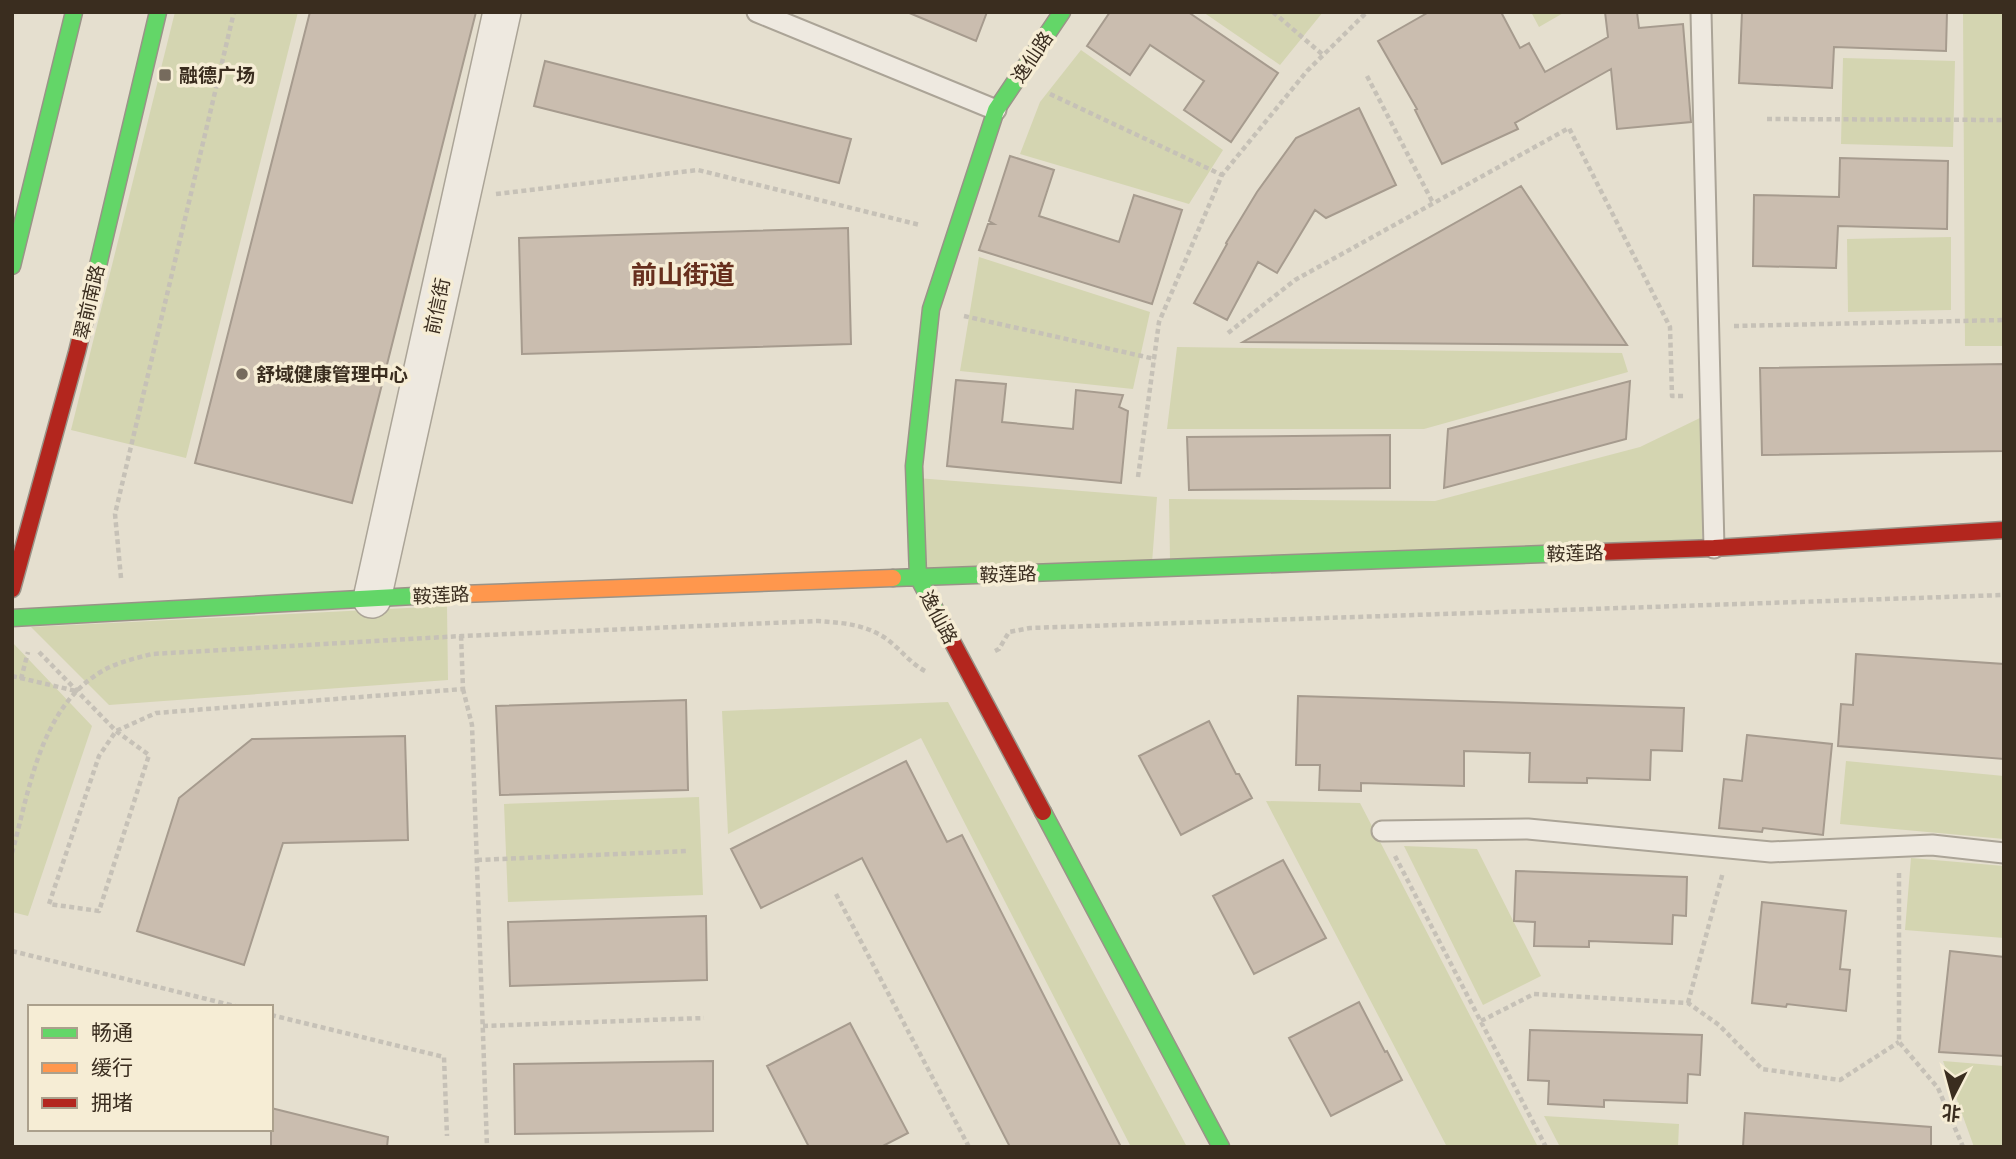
<svg xmlns="http://www.w3.org/2000/svg" width="2016" height="1159" viewBox="0 0 2016 1159" font-family="'Libre Baskerville','Noto Sans SC',serif">
	<style>
		.green { fill: #d4d5b1 }
		.building { fill: #cabdaf; stroke: #a69b8e; stroke-width: 2 }
		.lines { fill: none; stroke-linecap: round; stroke-linejoin: round }
		.lane-casing { stroke: #aba497; stroke-width: 23 }
		.street-casing { stroke: #aba497; stroke-width: 40 }
		.fast-casing { stroke: #9a9388; stroke-width: 19 }
		.slow-casing { stroke: #9a9388; stroke-width: 19 }
		.jam-casing { stroke: #9a9388; stroke-width: 19 }
		.path { stroke: #c6c1b7; stroke-width: 4.5; stroke-dasharray: 5 3.5; stroke-linecap: butt }
		.lane { stroke: #eee9e0; stroke-width: 19 }
		.street { stroke: #eee9e0; stroke-width: 37 }
		.fast { stroke: #63d668; stroke-width: 16 }
		.slow { stroke: #ff974d; stroke-width: 16 }
		.jam { stroke: #b3261e; stroke-width: 16 }
		.poi-dot { fill: #766b5d; stroke: #f6edd5; stroke-width: 2.5 }
		.labels { text-anchor: middle; stroke-width: 7; stroke-linejoin: round; paint-order: stroke }
		.street-label { font-size: 19px; fill: #3a2d1f; stroke: #f6edd5 }
		.poi-label { font-size: 19px; font-weight: bold; fill: #3a2d1f; stroke: #f6edd5; text-anchor: start }
		.district-label { font-size: 26px; font-weight: bold; fill: #672f1d; stroke: #f6edd5 }
	</style>
	<rect width="100%" height="100%" fill="#e5dfcf"/>
	<path class="green" d="M175 12H298L186 458 71 430Z
		M1203 12H1323L1280 65Z
		M1531 12H1565L1539 27Z
		M1963 12H2004V346H1965Z
		M1081 50 1223 150 1189 204 1020 154 1040 102Z
		M1843 58 1955 61 1953 147 1841 144Z
		M1951 237V310L1848 312 1847 239Z
		M979 257 1150 312 1133 389 960 371Z
		M1177 347 1622 353 1628 372 1424 429H1167Z
		M1702 417V539L1170 559 1169 499 1435 501 1640 447Z
		M917 478 1157 497 1152 563 921 573Z
		M447 606 448 680 109 705 31 627Z
		M13 643 92 726 28 916 12 912Z
		M948 702 1187 1147H1131L921 738 728 834 722 711Z
		M1846 761 2004 776V839L1840 824Z
		M699 797 703 895 508 902 504 804Z
		M1266 801 1360 803 1538 1147H1447Z
		M1404 846 1477 849 1541 976 1483 1005Z
		M1911 858 2004 866V938L1905 930Z
		M1943 1061 2004 1066V1147H1974Z
		M1544 1116 1679 1124 1678 1147H1560Z"/>
	<path class="building" d="M310 12H476L352 503 195 463Z
		M907 12H987L976 41Z
		M1110 12H1188L1278 73 1231 142 1184 110 1204 81 1150 45 1130 75 1087 46Z
		M1429 12H1501L1520 48 1529 43 1545 72 1608 37 1605 12H1637L1639 28 1683 24 1691 122 1617 129 1611 69 1515 123 1518 129 1442 164 1415 110 1417 109 1378 41Z
		M1742 12H1947L1946 51 1834 47 1832 88 1739 83Z
		M545 61 851 139 839 183 534 106Z
		M1359 108 1396 185 1326 218 1315 210 1277 273 1258 262 1227 320 1194 303 1227 244 1226 243 1257 192 1296 138Z
		M1010 156 1054 170 1039 216 1119 242 1134 195 1182 210 1152 304 979 250 988 224H994L989 221Z
		M1840 158 1948 161 1947 229 1838 226 1836 268 1753 266 1754 195 1839 197Z
		M1521 186 1627 345 1243 342 1341 287Z
		M848 228 851 344 522 354 519 238Z
		M2004 364V451L1762 455 1760 368Z
		M956 380 1006 384 1002 422 1073 429 1076 390 1123 395 1119 407 1128 411 1121 483 947 466Z
		M1630 381 1626 439 1444 488 1448 429Z
		M1390 435V488L1189 490 1187 437Z
		M1856 654 2004 664V759L1838 746 1841 704 1853 705Z
		M1298 696 1684 708 1682 751 1651 750 1650 780 1587 778V783L1529 782 1530 753 1464 751V786L1361 783V791L1319 790 1320 765H1296Z
		M686 700 688 790 500 795 496 706Z
		M1209 721 1236 774H1239L1252 798 1181 835 1139 756Z
		M1747 735 1832 744 1823 835 1763 828 1762 832 1719 828 1724 779 1742 781Z
		M405 736 408 840 283 843 244 965 137 931 179 798 252 739Z
		M906 761 947 842 962 835 1121 1147H1010L862 858 761 908 731 849Z
		M1283 860 1326 938 1254 974 1213 896Z
		M1516 871 1687 877 1686 916 1673 915 1672 944 1589 941V947L1534 946 1535 922 1514 921Z
		M1762 902 1846 911 1840 969 1850 970 1846 1011 1787 1004 1786 1007 1752 1003Z
		M706 916 707 980 510 986 508 922Z
		M1950 951 2004 957V1056L1939 1052Z
		M1359 1002 1385 1052 1387 1051 1402 1080 1331 1116 1289 1038Z
		M850 1023 908 1133 881 1147H809L767 1066Z
		M1530 1030 1702 1035 1700 1075 1688 1074 1687 1103 1604 1100V1107L1548 1104 1549 1081 1528 1080Z
		M713 1061V1131L515 1134 514 1064Z
		M271 1108 388 1137 387 1147H271Z
		M1745 1113 1931 1127V1147H1743Z"/>
	<g class="lines">
		<defs>
			<path id="lane" d="M757 12 996 110
				M1701 12 1714 548
				M1382 831 1528 829 1771 852 1932 845 2004 853"/>
			<path id="street" d="M372 599 502 12"/>
			<path id="fast" d="M12 266 74 12
				M96 274 158 12
				M893 578 1572 553
				M937 613 918 577 914 466 931 309 996 110 1062 12
				M12 618 433 595
				M1043 812 1221 1147"/>
			<path id="slow" d="M433 595 893 578"/>
			<path id="jam" d="M1572 553 1714 548 2004 530
				M12 589 77 352 96 274
				M937 613 1043 812"/>
		</defs>
		<use href="#lane" class="lane-casing"/>
		<use href="#street" class="street-casing"/>
		<use href="#fast" class="fast-casing"/>
		<use href="#slow" class="slow-casing"/>
		<use href="#jam" class="jam-casing"/>
		<path class="path" d="M1273 12 1323 55
			M1367 76 1433 203
			M1050 94 1222 175
			M1767 119 2004 120
			M496 194 698 170 920 225
			M964 316 1155 359
			M1734 326 2004 320
			M1228 333 1295 280 1569 128 1670 327 1672 396H1685
			M1138 477 1159 322 1222 175 1307 71 1367 12
			M121 578 115 514 234 12
			M995 651 999 649 1009 632 1030 628 2004 595
			M39 652 116 731 149 755 99 911 49 904 99 756 116 731 156 713 463 689 461 635
			M12 676 76 691
			M21 679 28 652
			M463 689 472 725 487 1147
			M12 853C29 792 39 713 96 675 113 663 133 659 152 654L462 636 818 621C843 623 866 624 888 640 901 650 912 665 927 672
			M1395 856 1546 1147
			M477 860 688 851
			M1899 873V1042L1938 1088 1963 1147
			M836 894 969 1147
			M12 951 239 1007
			M1688 1003 1723 872
			M271 1015 444 1057 447 1136
			M1481 1021 1534 994 1688 1003 1719 1025 1762 1069 1840 1080 1899 1042
			M483 1026 704 1018"/>
		<use href="#lane" class="lane"/>
		<use href="#street" class="street"/>
		<use href="#fast" class="fast"/>
		<use href="#slow" class="slow"/>
		<use href="#jam" class="jam"/>
	</g>
	<g class="poi-dot">
		<rect x="158" y="68" width="14" height="14" rx="3.5"/>
		<circle cx="242" cy="374" r="7"/>
	</g>
	<g class="labels">
		<g class="street-label">
			<text transform="translate(1032 57) rotate(-56)" y="7">逸仙路</text>
			<text transform="translate(89 302) rotate(-77)" y="7">翠前南路</text>
			<text transform="translate(437 306) rotate(-78)" y="7">前信街</text>
			<text transform="translate(1575 553) rotate(-2)" y="7">鞍莲路</text>
			<text transform="translate(1008 574) rotate(-2)" y="7">鞍莲路</text>
			<text transform="translate(441 595) rotate(-3)" y="7">鞍莲路</text>
			<text transform="translate(939 617) rotate(62)" y="7">逸仙路</text>
		</g>
		<g class="poi-label">
			<text x="179" y="82">融德广场</text>
			<text x="256" y="381">舒域健康管理中心</text>
		</g>
		<g class="district-label">
			<text x="683" y="284">前山街道</text>
		</g>
	</g>
	<rect width="2016" height="1159" fill="none" stroke="#3a2d1f" stroke-width="28"/>
	<rect x="28" y="1005" width="245" height="126" fill="#f6edd5" stroke="#aba08c" stroke-width="2"/>
	<rect x="42" y="1028" width="35" height="10" fill="#63d668" stroke="#aba08c" stroke-width="2"/>
	<text x="91" y="1040" font-size="21" fill="#3a2d1f">畅通</text>
	<rect x="42" y="1063" width="35" height="10" fill="#ff974d" stroke="#aba08c" stroke-width="2"/>
	<text x="91" y="1075" font-size="21" fill="#3a2d1f">缓行</text>
	<rect x="42" y="1098" width="35" height="10" fill="#b3261e" stroke="#aba08c" stroke-width="2"/>
	<text x="91" y="1110" font-size="21" fill="#3a2d1f">拥堵</text>
	<g transform="translate(1953 1096) rotate(186)" stroke="#f6edd5" stroke-width="5" paint-order="stroke">
	<path d="M0-5L12 26L0 18L-12 26Z" fill="#3a2d1f"/>
	<text y="-10" font-size="19" font-weight="bold" text-anchor="middle" fill="#3a2d1f">北</text>
	</g>
</svg>
